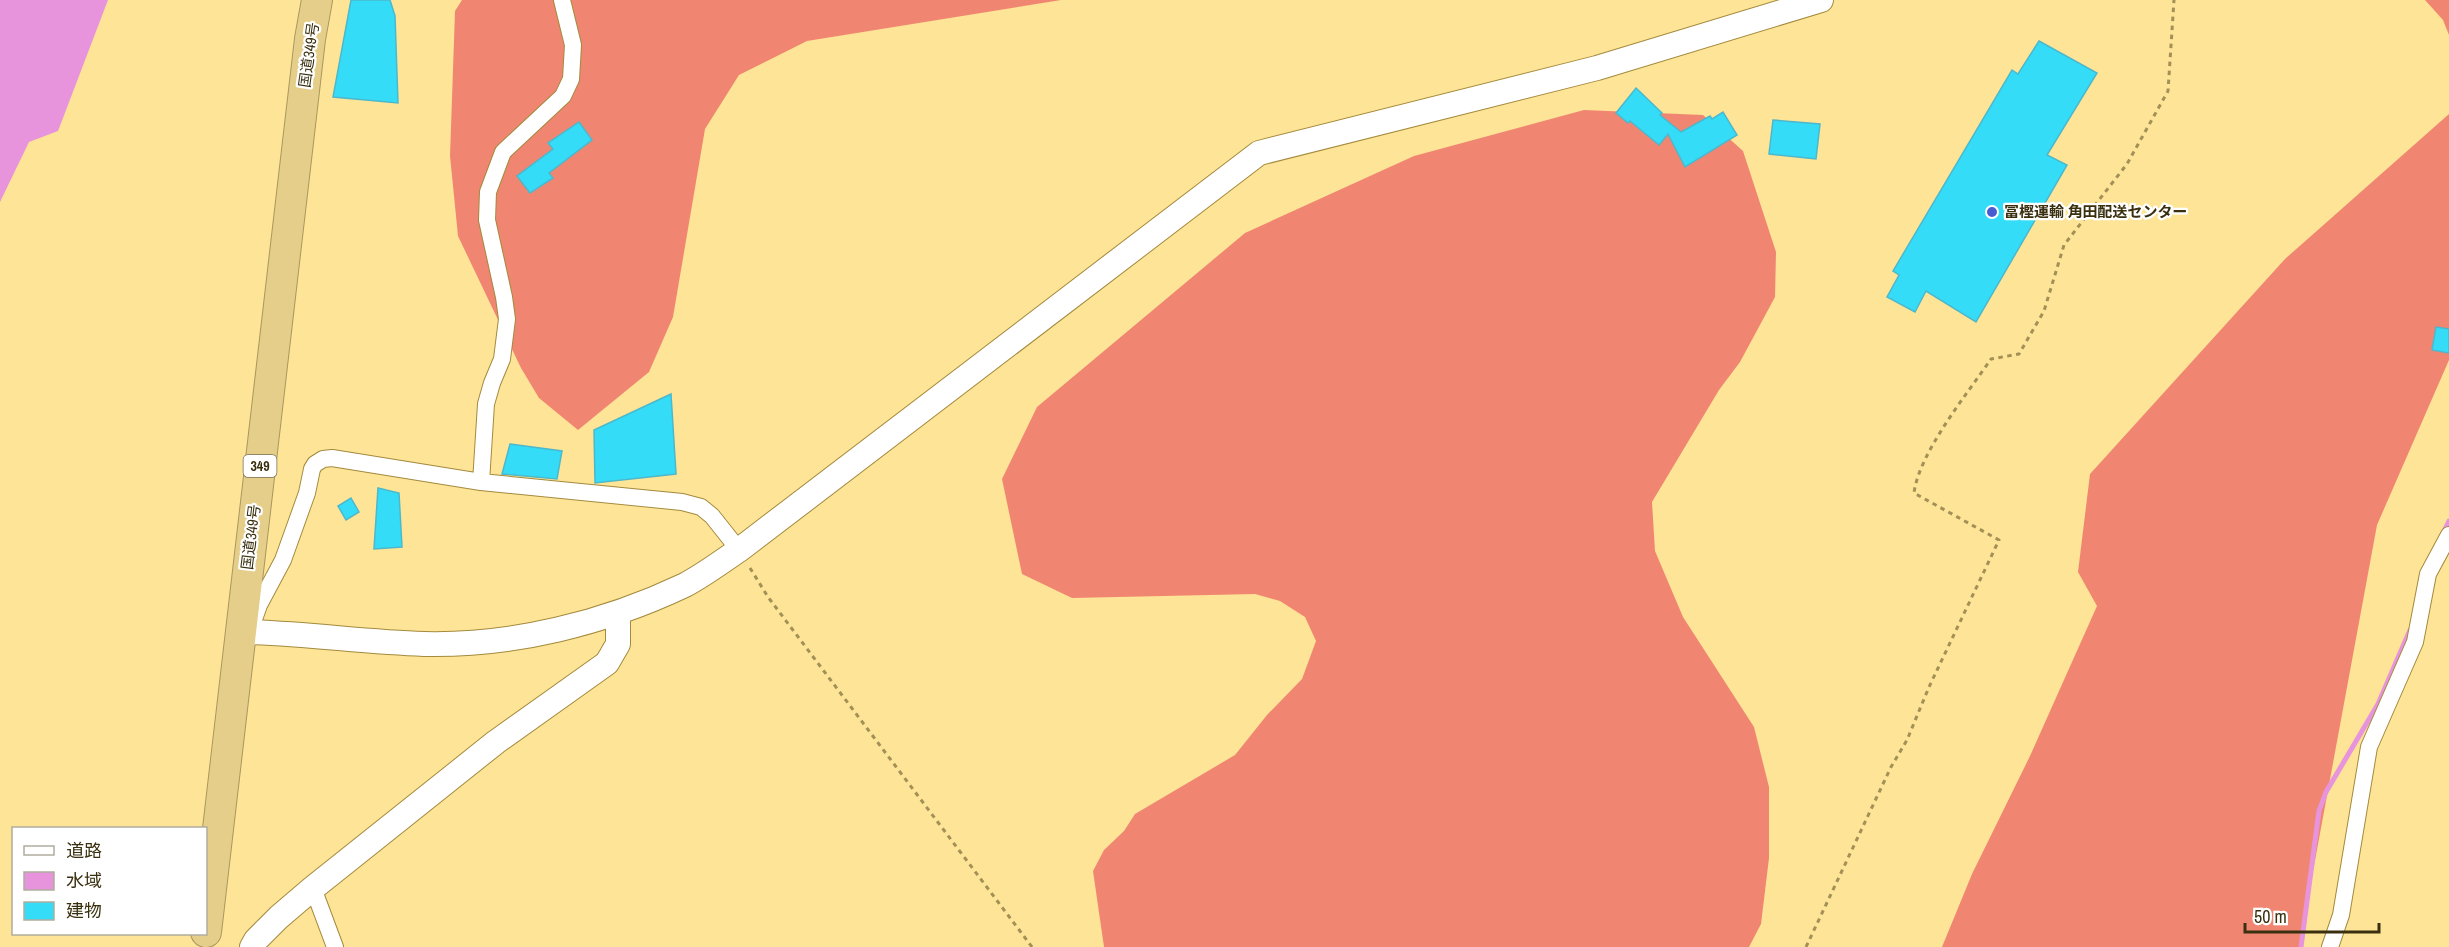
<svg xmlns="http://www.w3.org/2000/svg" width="2449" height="947" viewBox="0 0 2449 947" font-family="'Archivo Narrow','Noto Sans JP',sans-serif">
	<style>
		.forest { fill: #f08672 }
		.water { fill: #e794dc }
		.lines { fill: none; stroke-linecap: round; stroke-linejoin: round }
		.stream { stroke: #e794dc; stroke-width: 5 }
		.building { fill: #34dcf8; stroke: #4cb8cc; stroke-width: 1.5 }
		.street-casing { stroke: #a38a3d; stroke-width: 18 }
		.secondary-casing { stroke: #a38a3d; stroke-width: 26 }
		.highway-casing { stroke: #a9975e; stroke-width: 32 }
		.path { stroke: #a29057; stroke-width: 3; stroke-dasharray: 4.5 4.5; stroke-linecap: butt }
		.street { stroke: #fff; stroke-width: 16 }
		.secondary { stroke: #fff; stroke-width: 24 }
		.highway { stroke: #e5ce89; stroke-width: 30 }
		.poi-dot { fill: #485bd0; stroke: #fff; stroke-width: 2 }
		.labels { text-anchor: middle; stroke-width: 4.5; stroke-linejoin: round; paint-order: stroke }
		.shield { fill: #fff; stroke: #756e57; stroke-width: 1.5 }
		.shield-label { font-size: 14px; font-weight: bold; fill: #3a300f }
		.street-label { font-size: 15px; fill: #3a300f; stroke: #fff }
		.poi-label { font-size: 15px; font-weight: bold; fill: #3a300f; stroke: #fff; text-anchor: start }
	</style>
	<rect width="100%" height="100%" fill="#fee496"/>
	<path class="forest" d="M462 0H1061L807 41 739 75 705 129 673 317 649 372 578 430 539 398 521 368 458 236 450 156 455 11Z
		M2425 0H2449V35L2443 20Z
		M1584 110 1703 115 1743 151 1776 252 1775 297 1740 362 1719 390 1652 502 1655 551 1683 617 1754 727 1769 787V858L1761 924 1749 947H1104L1093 871 1104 850 1124 831 1135 814 1235 755 1267 715 1302 679 1316 641 1305 617 1280 601 1255 594 1072 598 1022 574 1002 479 1037 407 1245 233 1414 156Z
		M2449 114V360L2377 525 2299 947H1942L1972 874 2030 756 2097 606 2078 572 2090 474 2285 259Z"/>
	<path class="water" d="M0 0H108L58 131 29 142 0 202Z"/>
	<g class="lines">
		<path class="stream" d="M2443 533 2449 521
			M2301 947 2319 811 2326 792 2378 704 2410 630"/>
	</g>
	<path class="building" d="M351 0H390L395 16 398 103 333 97Z
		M2039 41 2097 73 2047 155 2067 165 1976 322 1926 291 1915 312 1887 297 1899 275 1893 271 2012 70 2018 74Z
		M1636 88 1662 113 1660 115 1681 132 1710 116 1712 119 1723 112 1737 135 1685 167 1668 134 1659 145 1630 121 1628 123 1616 113Z
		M1773 120 1820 124 1816 159 1769 154Z
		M579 122 592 140 549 173 553 178 530 193 517 176 553 149 548 143Z
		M2436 327 2449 329V353L2432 350Z
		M671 394 676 474 595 483 594 430Z
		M510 444 562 451 557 479 502 474Z
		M378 488 399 493 402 547 374 549Z
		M351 498 359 512 346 520 338 506Z"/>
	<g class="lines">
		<defs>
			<path id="street" d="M481 482 486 404 492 383 502 359 507 319 504 297 487 220 488 192 503 152 563 96 571 79 573 45 562 0
				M252 625 259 605 283 560 307 493 312 469 315 464 323 459 332 458 481 482 682 502 701 507 712 516 739 550
				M313 888 335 947
				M2330 947 2341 915 2369 747 2415 642 2428 574 2449 535"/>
			<path id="secondary" d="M241 632C302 633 363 642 424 644 513 646 605 623 685 585 704 575 721 562 739 550L1259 153 1597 68 1821 0
				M252 947 256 940 279 917 313 888 496 742 607 663 618 644V614"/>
			<path id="highway" d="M206 932 310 39 317 0"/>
		</defs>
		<use href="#street" class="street-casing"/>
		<use href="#secondary" class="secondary-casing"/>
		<use href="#highway" class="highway-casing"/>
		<path class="path" d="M750 568 768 597 1032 947
			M1806 947 1891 767 1907 740 1929 687 1999 540 1914 493C1919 453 1967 394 1991 359L2019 354 2044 311 2064 245 2127 164 2168 91 2174 0"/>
		<use href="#street" class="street"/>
		<use href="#secondary" class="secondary"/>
		<use href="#highway" class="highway"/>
	</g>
	<circle class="poi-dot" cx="1992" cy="212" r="6"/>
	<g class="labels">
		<rect class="shield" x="243.5" y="455" width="33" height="22" rx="4.5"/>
		<g class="shield-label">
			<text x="260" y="471">349</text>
		</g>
		<g class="street-label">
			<text transform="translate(309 55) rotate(-82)" y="5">国道349号</text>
			<text transform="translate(251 537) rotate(-83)" y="5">国道349号</text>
		</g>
		<g class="poi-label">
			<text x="2004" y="217">冨樫運輸 角田配送センター</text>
		</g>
	</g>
	<rect x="12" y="827" width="195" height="108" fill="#ffffff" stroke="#b0ac9f" stroke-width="1.5"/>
	<rect x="24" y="846" width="30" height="9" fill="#ffffff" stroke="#b0ac9f" stroke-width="1.5"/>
	<text x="66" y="857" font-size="18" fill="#3a300f">道路</text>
	<rect x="24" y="872" width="30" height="18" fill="#e794dc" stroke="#b0ac9f" stroke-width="1.5"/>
	<text x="66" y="887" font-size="18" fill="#3a300f">水域</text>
	<rect x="24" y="902" width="30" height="18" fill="#34dcf8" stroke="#b0ac9f" stroke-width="1.5"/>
	<text x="66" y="917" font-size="18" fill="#3a300f">建物</text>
	<path d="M2245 923v9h134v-9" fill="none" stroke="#3a300f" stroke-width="3"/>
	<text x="2254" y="923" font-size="18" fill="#3a300f" stroke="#ffffff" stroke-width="4.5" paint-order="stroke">50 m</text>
</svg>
